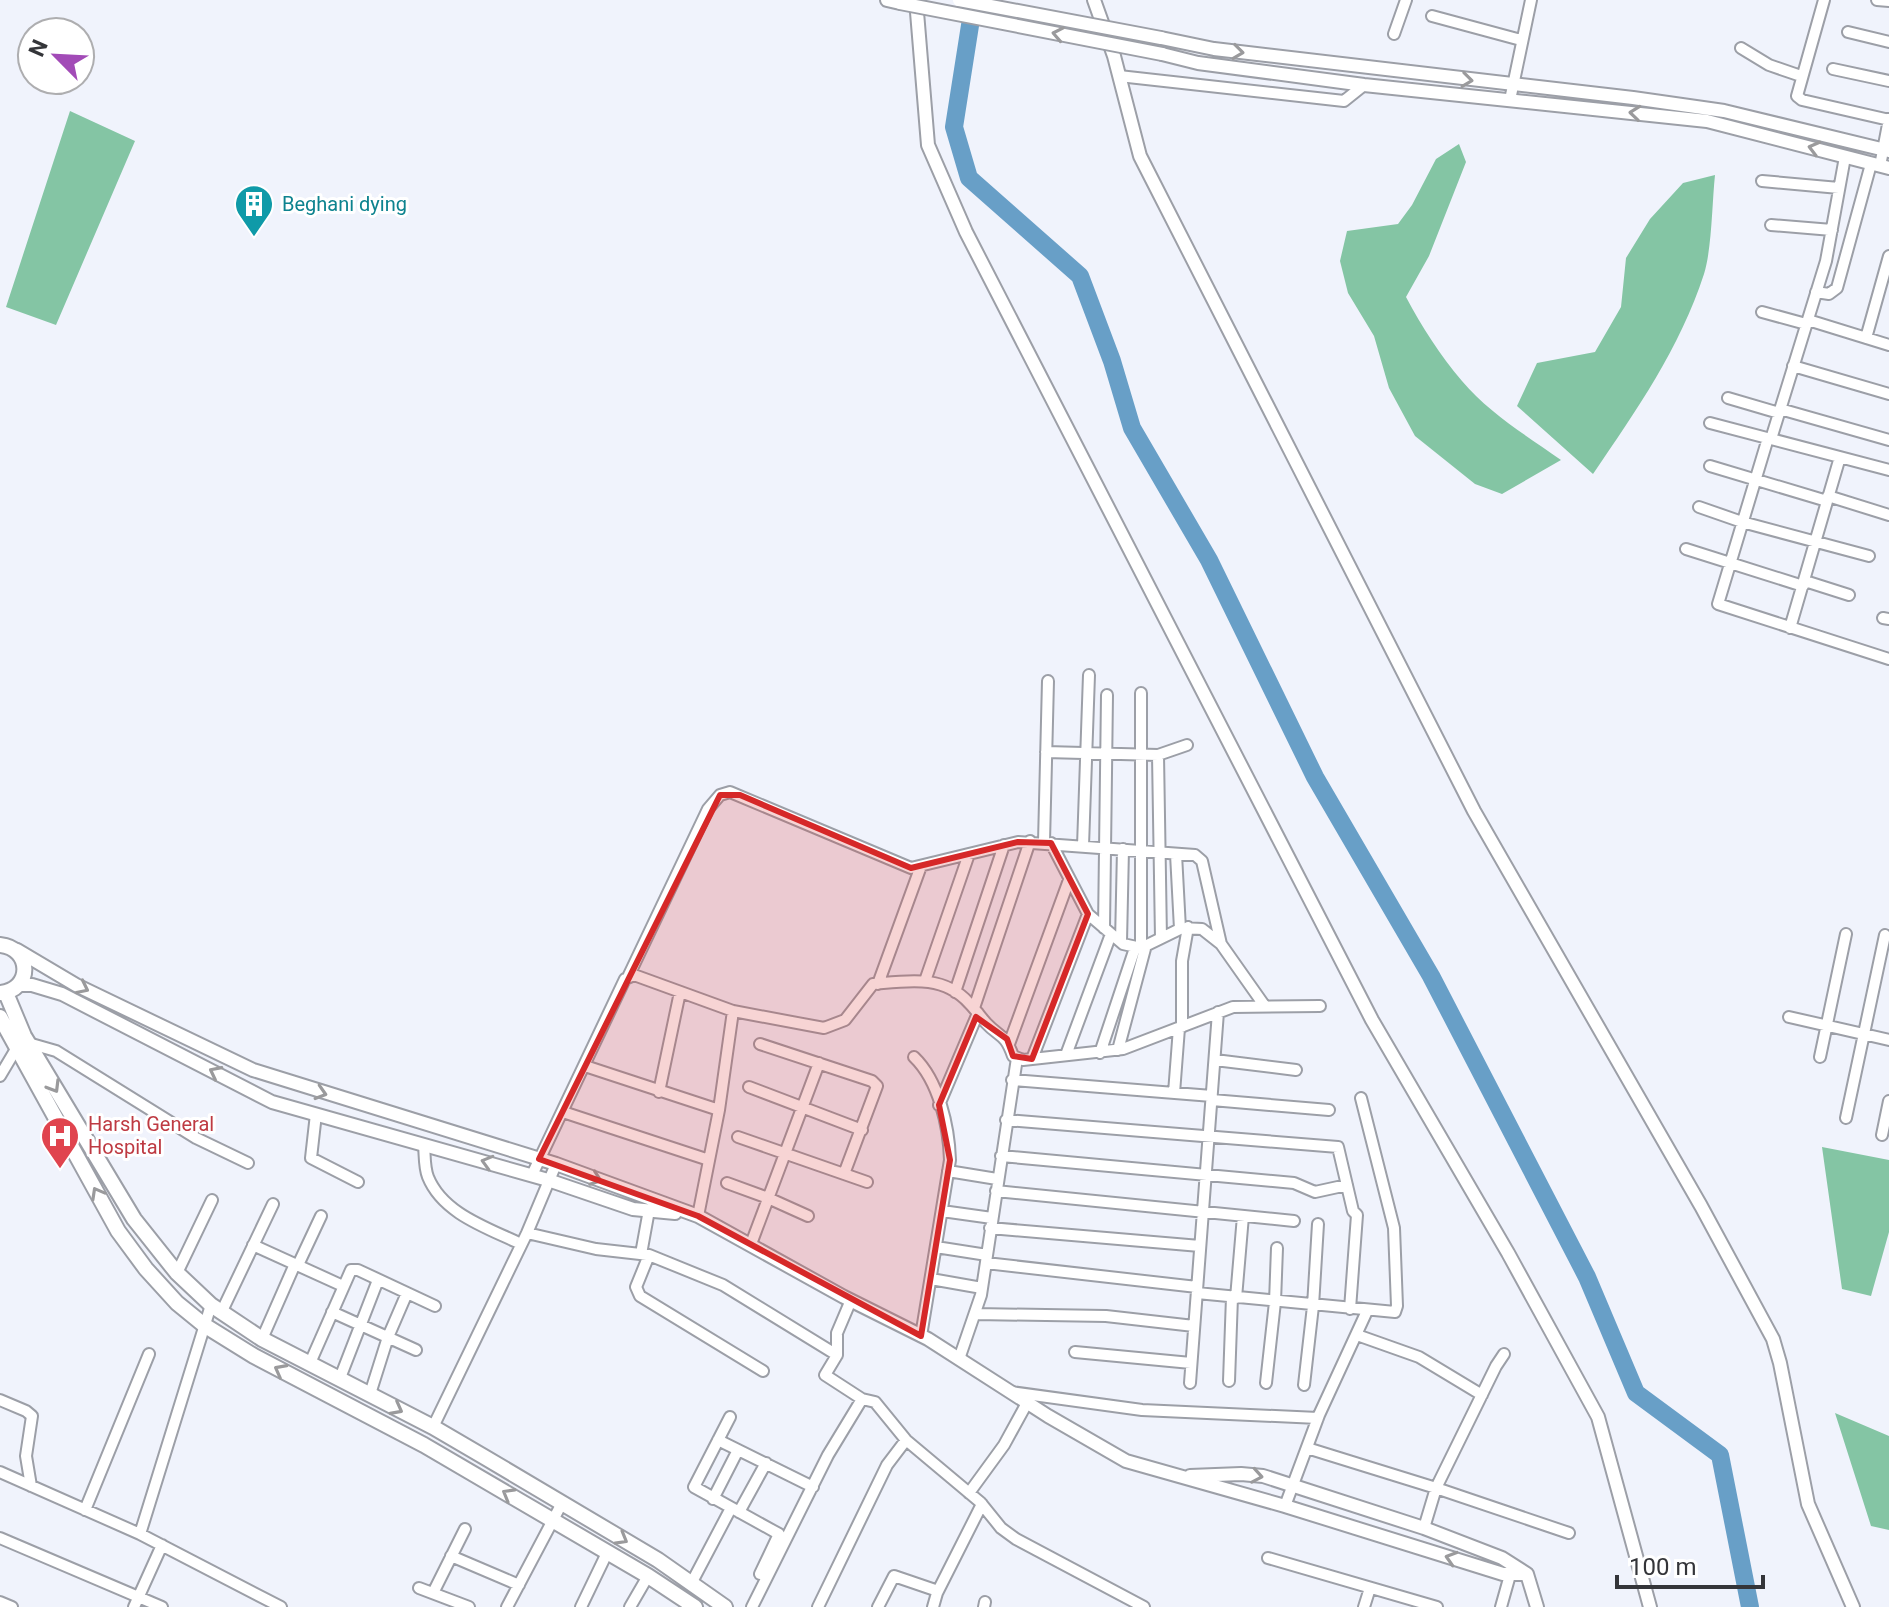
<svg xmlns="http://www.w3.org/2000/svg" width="1889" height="1607" viewBox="0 0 1889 1607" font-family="Roboto,sans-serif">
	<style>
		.forest { fill: #84c5a4 }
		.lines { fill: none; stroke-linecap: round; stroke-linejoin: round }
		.river { stroke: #689fc7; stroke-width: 18 }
		.minor-casing { stroke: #9c9fa7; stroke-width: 14 }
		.tertiary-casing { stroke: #9c9fa7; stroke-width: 16 }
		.secondary-casing { stroke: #9c9fa7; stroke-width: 18 }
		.minor { stroke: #fff; stroke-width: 10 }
		.tertiary { stroke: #fff; stroke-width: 12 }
		.secondary { stroke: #fff; stroke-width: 14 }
		.tertiary-bridge-casing { stroke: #9c9fa7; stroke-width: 16; stroke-linecap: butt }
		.tertiary-bridge { stroke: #fff; stroke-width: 12 }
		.oneway { stroke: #9a9a9c }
		.marked { fill: #d62828; fill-opacity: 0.2; stroke: #d62828; stroke-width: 6; stroke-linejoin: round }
		.labels { text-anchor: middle; stroke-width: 6; stroke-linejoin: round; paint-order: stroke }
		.culture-label { font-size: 20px; fill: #0d838f; stroke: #fff; text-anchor: start }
		.health-label { font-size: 20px; fill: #be3a42; stroke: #fff; text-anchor: start }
	</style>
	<rect width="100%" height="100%" fill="#f0f3fc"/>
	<path class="forest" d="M70 111 135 141 56 325 6 307Z
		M1459 144 1466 162 1429 256 1406 297C1422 327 1440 355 1462 381 1489 413 1527 436 1561 460L1502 494 1475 484 1415 436 1389 388 1374 336 1348 293 1340 261 1347 231 1398 224 1412 205 1436 159Z
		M1715 175C1712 203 1712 248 1704 274 1680 348 1636 411 1593 474L1517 406 1537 363 1595 352 1621 307 1626 258 1650 219 1683 183Z
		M1822 1147 1889 1160V1232L1871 1296 1842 1289Z
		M1835 1413 1889 1436V1530L1871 1526Z"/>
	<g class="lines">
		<path class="river" d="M974 0 954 127 969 178 1080 276 1112 361 1132 428 1209 560 1315 777 1431 976 1587 1277 1636 1393 1720 1455 1750 1607"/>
		<defs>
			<path id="minor" d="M1824 0 1797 96 1802 100 1889 120
				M1877 0 1889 1
				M1432 16 1521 40
				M1848 32 1889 42
				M1394 34 1406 0
				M1741 48 1769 65 1801 76
				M1833 69 1889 81
				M1119 76 1344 101 1364 85
				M1510 100 1531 0
				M1880 166 1889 119
				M1762 181 1839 188
				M1771 225 1832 230
				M1816 292 1829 294 1837 288 1871 164
				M1762 312 1806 324
				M1808 320 1889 345
				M1866 338 1889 256
				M1793 366 1889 394
				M1728 398 1779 413
				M1780 409 1889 440
				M1710 423 1889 470
				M1768 438 1718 604 1889 659
				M1771 439 1826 261 1845 157
				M1710 466 1827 501
				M1828 496 1889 515
				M1699 507 1742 522 1869 556
				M1686 549 1803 586
				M1805 581 1849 595
				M1883 618 1889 619
				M1790 628 1840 457
				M1141 693V948
				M1046 752 1158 755 1187 745
				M1158 755 1161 938
				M1044 842 1048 681
				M1051 843 1088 914 1123 944 1141 948 1182 928 1202 929 1221 944 1264 1005
				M1083 846 1089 675
				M1176 854 1180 929
				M1104 928 1107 695
				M1121 942 1123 849
				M629 975 708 809 720 795 730 792 911 868 1018 842 1195 855 1202 861 1221 944
				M925 981 969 854
				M878 984 921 866
				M955 992 1004 845
				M974 1008 1030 841
				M1789 1017 1889 1040
				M1182 1027V961L1188 927
				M28 1043 56 1051 196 1138 248 1163
				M760 1044 872 1081 877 1086 844 1174
				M1009 1044 1069 880
				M1118 1050 1146 945
				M1100 1053 1135 948
				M1066 1055 1111 934
				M914 1057C939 1081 949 1127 950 1160L921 1336
				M1820 1057 1846 934
				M1032 1059 1088 914
				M1215 1060 1296 1070
				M585 1066 719 1110
				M0 1076 19 1044
				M1012 1080 1212 1096
				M749 1087 862 1130
				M659 1092 680 992
				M1174 1093 1179 1028
				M1212 1100 1329 1110
				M939 1105 978 1013
				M563 1112 709 1160
				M316 1114 311 1158 358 1182
				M1846 1118 1885 935
				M1006 1120 1338 1147 1353 1211 1357 1215 1350 1309
				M1882 1135 1889 1101
				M738 1137 867 1182
				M424 1145C425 1155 424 1167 428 1177 443 1214 488 1228 521 1244
				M1001 1156 1294 1183 1315 1192 1347 1185
				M948 1171 997 1179
				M532 1175 625 979 634 975 733 1011 824 1028 845 1020 873 984C907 981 943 974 969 1003 975 1009 980 1016 986 1023 1000 1038 1005 1033 1013 1056L1023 1060 1123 1049 1233 1007 1320 1006
				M727 1183 768 1198 808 1216
				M996 1191 1294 1221
				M942 1211 992 1218
				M698 1216 719 1110 733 1011
				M990 1228 1200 1246
				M527 1233 596 1249 649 1255 723 1285 837 1355 825 1375 862 1399 875 1402 906 1440 980 1502 1001 1528 1016 1539 1144 1607
				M751 1244 819 1063
				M253 1245 343 1286
				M936 1247 987 1255
				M641 1254 649 1210
				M649 1255 636 1287 640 1296 763 1371
				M986 1263 1197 1287
				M298 1265 321 1216
				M177 1273 212 1200
				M931 1279 982 1288
				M1197 1293 1395 1312 1397 1306 1394 1228 1361 1098
				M1236 1298 1243 1216
				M332 1312 416 1350
				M221 1313 273 1204
				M976 1314 1106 1316 1194 1326
				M1357 1335 1419 1357 1482 1395
				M262 1339 295 1264
				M1075 1352 1191 1363
				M837 1355V1333L851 1300
				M959 1359 981 1295 1017 1058
				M310 1363 351 1270H358L435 1306
				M340 1378 378 1280
				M1229 1381 1232 1297
				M1190 1383 1218 1012
				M1266 1383 1275 1302 1277 1248
				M1304 1385 1313 1306 1318 1224
				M1011 1392 1142 1410 1318 1418
				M370 1394 388 1337 407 1293
				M0 1400 26 1411 32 1416 26 1456 31 1486
				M730 1417 694 1487 779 1534 760 1574
				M433 1427 527 1233 556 1164
				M718 1440 813 1487
				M1307 1448 1436 1488 1569 1533
				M0 1472 140 1534 281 1607
				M969 1493 1004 1445 1027 1403
				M713 1499 738 1450
				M1285 1506 1319 1415 1367 1311
				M85 1510 149 1354
				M739 1512 766 1463
				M1424 1528 1436 1488 1496 1366 1504 1354
				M140 1534 211 1305
				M0 1538 162 1607
				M451 1556 519 1585
				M1268 1558 1437 1607
				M692 1582 731 1508
				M419 1588 469 1607
				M433 1593 465 1529
				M0 1602 12 1607
				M134 1607 162 1545
				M507 1607 562 1503
				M581 1607 607 1553
				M630 1607 648 1576
				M752 1607 828 1455 862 1399
				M818 1607 887 1465 906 1440
				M878 1607 894 1576 938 1591
				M933 1607 937 1593 982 1504
				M984 1607 985 1602
				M1364 1607 1370 1588
				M1501 1607 1510 1575"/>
			<path id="tertiary" d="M887 0 900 3
				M916 0 928 145 966 232 1372 1020 1508 1253 1598 1417 1650 1607
				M1094 0 1114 56 1140 156 1474 811 1701 1206 1773 1339 1780 1363 1808 1504 1853 1607
				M1161 38 1214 49 1633 98 1724 111 1889 151
				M1162 54 1198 63 1364 85 1707 121 1889 168
				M17 950 76 985 253 1070 556 1164 698 1216 844 1297 928 1339 1048 1416 1126 1461 1285 1506 1503 1574H1527
				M19 985H32L62 994 272 1102 548 1180 633 1209 675 1213
				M1190 1476 1241 1474 1263 1476 1424 1528 1502 1558 1527 1574 1537 1607"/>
			<path id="secondary" d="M0 945C32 948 33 990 0 993
				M6 993 24 1036 134 1219 177 1273 211 1305 262 1339 433 1427 486 1458 658 1560 725 1607
				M0 1017 118 1231 146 1269 177 1303 204 1325 254 1356 424 1445 648 1576 695 1607"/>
		</defs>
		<use href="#minor" class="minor-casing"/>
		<use href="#tertiary" class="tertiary-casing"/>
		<use href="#secondary" class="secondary-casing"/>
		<use href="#minor" class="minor"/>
		<use href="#tertiary" class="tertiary"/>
		<use href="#secondary" class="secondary"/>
		<defs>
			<path id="tertiary-bridge" d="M959 0 1161 38
				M900 3 1162 54"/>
		</defs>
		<use href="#tertiary-bridge" class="tertiary-bridge-casing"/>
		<use href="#tertiary-bridge" class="tertiary-bridge"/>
	</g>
	<defs><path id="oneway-chevron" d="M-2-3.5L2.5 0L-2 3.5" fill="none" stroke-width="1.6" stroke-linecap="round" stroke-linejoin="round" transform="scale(2)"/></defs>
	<g class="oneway">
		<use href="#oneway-chevron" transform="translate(1058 34) rotate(-169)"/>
		<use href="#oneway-chevron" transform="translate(1238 52) rotate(7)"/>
		<use href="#oneway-chevron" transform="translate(1467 80) rotate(7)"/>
		<use href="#oneway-chevron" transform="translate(1635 113) rotate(-174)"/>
		<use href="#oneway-chevron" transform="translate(1814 148) rotate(-165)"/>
		<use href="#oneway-chevron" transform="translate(83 988) rotate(26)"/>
		<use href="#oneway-chevron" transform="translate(215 1072) rotate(-153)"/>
		<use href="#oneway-chevron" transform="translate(54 1087) rotate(59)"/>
		<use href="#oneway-chevron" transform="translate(321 1093) rotate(17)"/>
		<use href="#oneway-chevron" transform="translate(487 1162) rotate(-164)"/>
		<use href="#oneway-chevron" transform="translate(596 1179) rotate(20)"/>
		<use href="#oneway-chevron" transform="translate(97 1193) rotate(-119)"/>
		<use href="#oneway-chevron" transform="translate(280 1370) rotate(-152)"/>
		<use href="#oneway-chevron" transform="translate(397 1409) rotate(28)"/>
		<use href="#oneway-chevron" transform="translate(1257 1476) rotate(10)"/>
		<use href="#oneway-chevron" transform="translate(508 1494) rotate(-150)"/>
		<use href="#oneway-chevron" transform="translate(622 1539) rotate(30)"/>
		<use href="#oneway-chevron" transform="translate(1451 1558) rotate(-163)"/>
	</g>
	<path class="marked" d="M720 795H740L911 868 1018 842 1051 843 1088 914 1032 1059 1013 1056 1007 1039 976 1017 939 1105 950 1160 921 1336 698 1216 539 1159Z"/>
	<defs>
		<symbol id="building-pin" viewBox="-11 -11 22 30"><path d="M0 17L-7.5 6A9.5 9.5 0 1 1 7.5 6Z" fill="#0f9aa8" stroke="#fff"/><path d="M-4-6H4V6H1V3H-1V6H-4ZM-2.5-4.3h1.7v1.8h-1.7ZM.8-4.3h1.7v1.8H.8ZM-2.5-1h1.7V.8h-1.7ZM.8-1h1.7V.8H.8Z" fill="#fff"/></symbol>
		<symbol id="hospital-pin" viewBox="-11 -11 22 30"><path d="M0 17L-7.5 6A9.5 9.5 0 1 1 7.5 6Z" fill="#e0444e" stroke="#fff"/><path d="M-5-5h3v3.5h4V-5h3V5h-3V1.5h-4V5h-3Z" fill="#fff"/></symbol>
	</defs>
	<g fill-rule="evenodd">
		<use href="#building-pin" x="232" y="182" width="44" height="60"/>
		<use href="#hospital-pin" x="38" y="1114" width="44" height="60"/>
	</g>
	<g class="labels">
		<g class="culture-label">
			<text x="282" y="211">Beghani dying</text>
		</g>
		<g class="health-label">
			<text x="88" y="1131">Harsh General<tspan x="88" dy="23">Hospital</tspan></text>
		</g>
	</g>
	<g transform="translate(56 56) rotate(294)"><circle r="38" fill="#ffffff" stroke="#aeaeb0" stroke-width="2"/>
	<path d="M0-6L14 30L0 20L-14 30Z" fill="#a24bb7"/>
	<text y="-12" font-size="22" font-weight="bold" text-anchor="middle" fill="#343539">N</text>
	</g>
	<path d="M1617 1575v12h146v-12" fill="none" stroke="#343539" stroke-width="4"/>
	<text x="1629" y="1575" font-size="24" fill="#343539" stroke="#ffffff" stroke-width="6" paint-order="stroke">100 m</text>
</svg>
